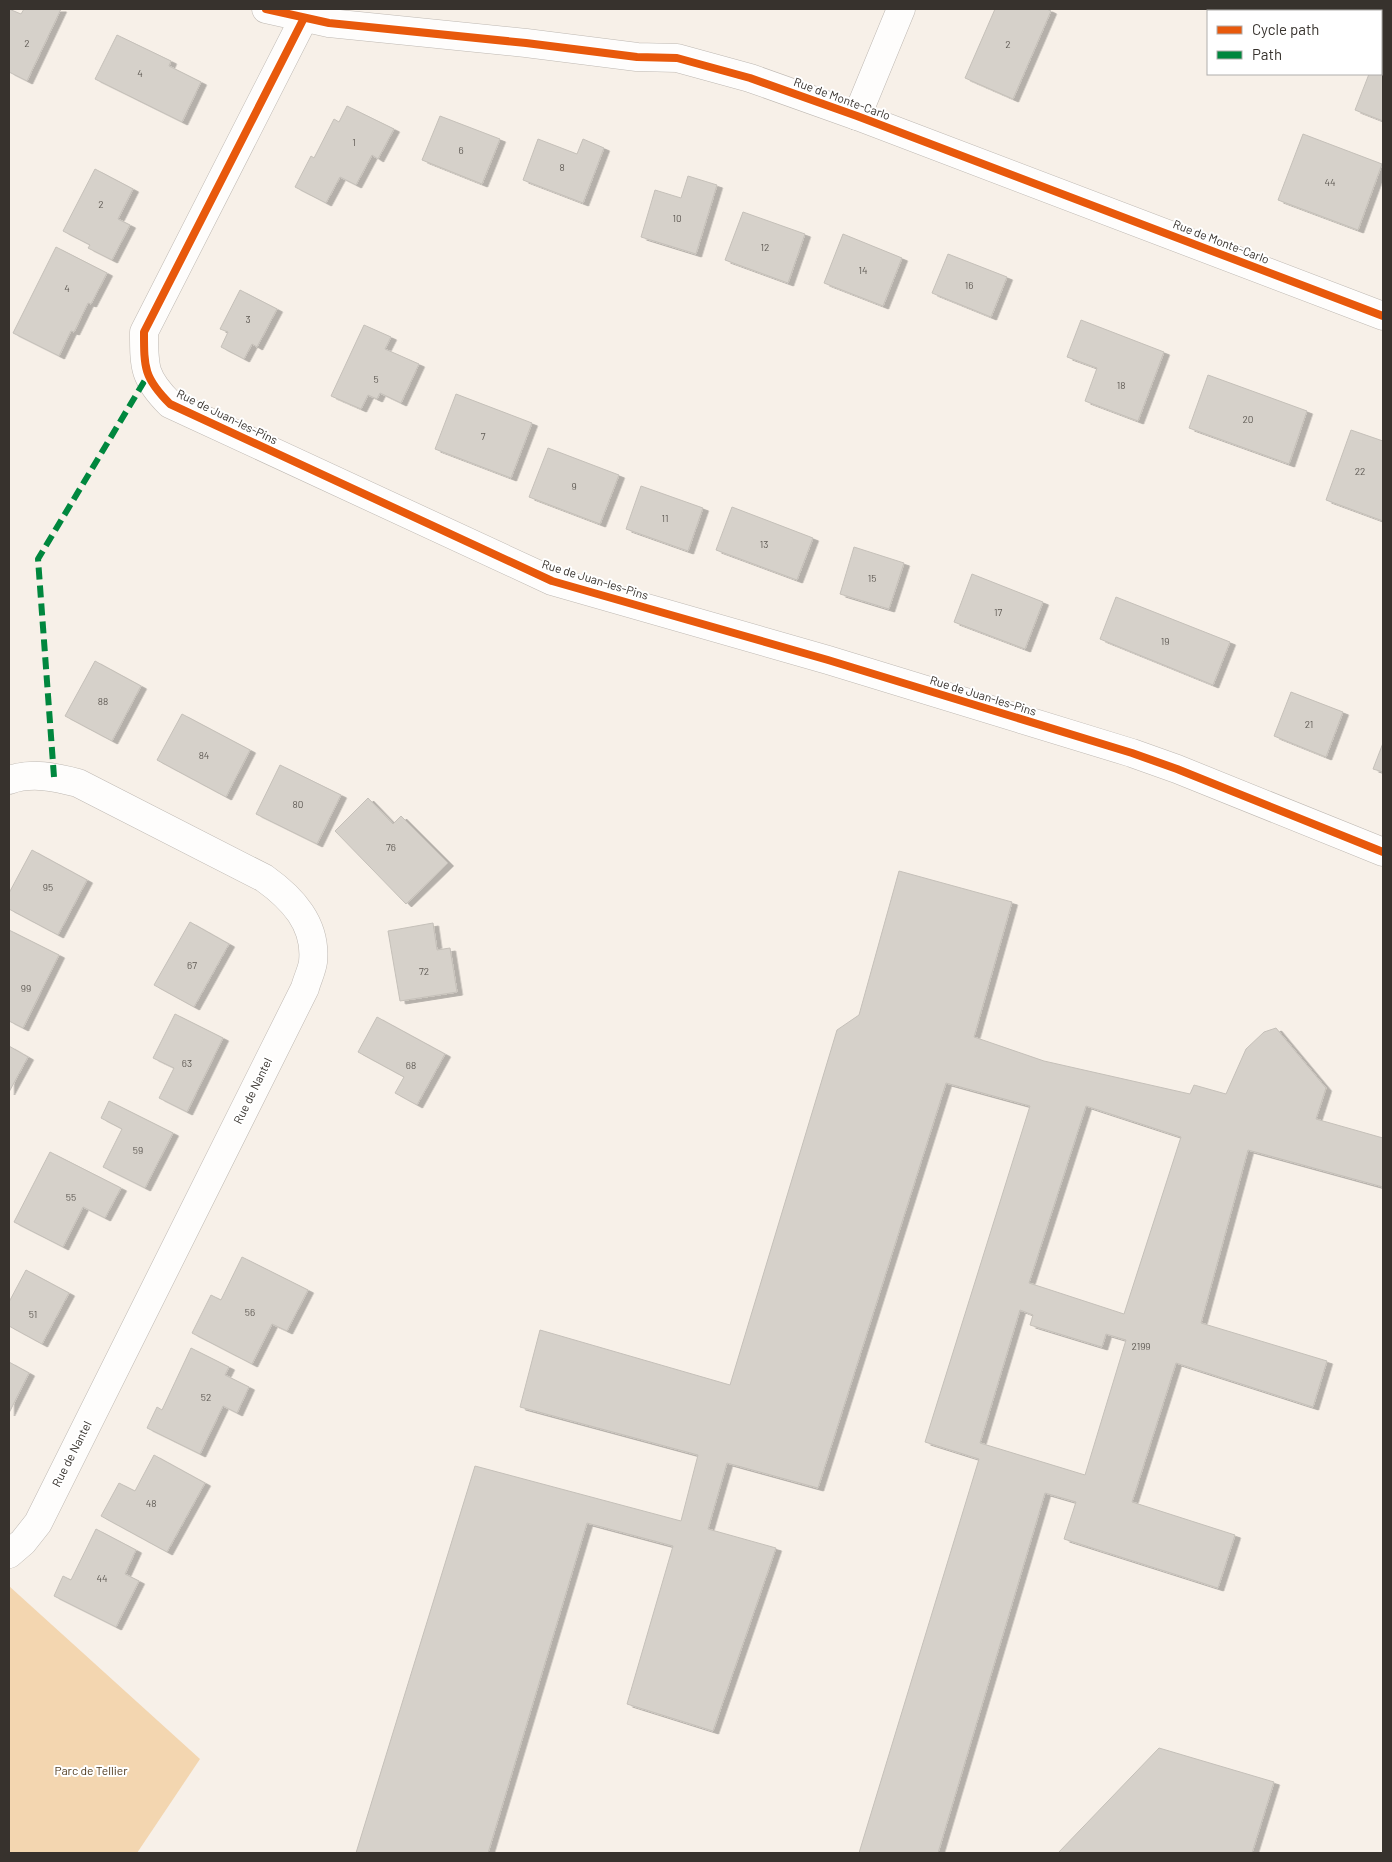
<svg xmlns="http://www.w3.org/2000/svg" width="1392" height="1862" viewBox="0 0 1392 1862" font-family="Barlow,sans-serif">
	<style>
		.green { fill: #f3d6b0 }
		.building { fill: #d6d1ca; stroke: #c5c0b9; fill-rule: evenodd; filter: url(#shadow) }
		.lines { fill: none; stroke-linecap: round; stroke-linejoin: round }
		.minor-casing { stroke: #beb8b2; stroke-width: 29 }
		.tertiary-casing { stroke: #beb8b2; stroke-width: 29 }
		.minor { stroke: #fefdfc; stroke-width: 28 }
		.tertiary { stroke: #fefdfc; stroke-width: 28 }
		.quiet { stroke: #00873e; stroke-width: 6; stroke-dasharray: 12 6; stroke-linecap: butt }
		.cycleway-casing { stroke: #fff; stroke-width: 11 }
		.cycleway { stroke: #e8590c; stroke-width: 8 }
		.labels { text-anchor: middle; stroke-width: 4; stroke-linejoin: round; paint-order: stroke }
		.number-label { font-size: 10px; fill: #5f5a54 }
		.street-label { font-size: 12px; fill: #37322d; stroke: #fff }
		.park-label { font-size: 12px; fill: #4e381b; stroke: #fff }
	</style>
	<defs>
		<filter id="shadow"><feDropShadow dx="5.5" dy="3" stdDeviation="0" flood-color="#0004"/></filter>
	</defs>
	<rect width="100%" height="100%" fill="#f7f0e8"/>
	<path class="green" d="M9 1586 200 1759 137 1853H9Z"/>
	<path class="building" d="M9 9 21 14 24 9H61L27 81 9 72Z
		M995 9H1047L1051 11 1013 99 965 78Z
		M117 35 171 61 169 66 201 82 182 122 95 79Z
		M1383 38V121L1355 110 1369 74H1381V44Z
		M347 106 394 129 378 159 372 155 356 185 340 177 326 203 295 187 311 156 314 158 334 119 339 122Z
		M440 116 500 139 482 184 422 160Z
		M1303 134 1382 164 1358 230 1278 200Z
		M538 139 577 154 583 139 604 148 583 203 523 180Z
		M95 169 133 189 118 219 130 225 112 260 88 248 90 245 63 231Z
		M688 176 717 185 696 254 641 237 655 190 681 198Z
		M743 212 805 234 788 283 725 260Z
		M843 234 902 258 883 306 824 283Z
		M56 247 107 273 91 304 88 303 74 332 71 331 59 356 13 333Z
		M948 254 1007 277 991 317 932 293Z
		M240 290 277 309 257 347 252 344 244 359 221 347 228 332 220 329Z
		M1081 320 1164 352 1138 421 1085 401 1097 368 1067 357Z
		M364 325 391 337 385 349 419 364 401 403 380 393 377 399 368 395 361 409 331 396Z
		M1208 375 1307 411 1289 464 1189 428Z
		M456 394 532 423 511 478 435 449Z
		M1351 430 1383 441V521L1326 500Z
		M548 448 619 475 600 524 529 497Z
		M641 486 703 508 688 551 626 529Z
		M732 507 813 538 797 580 716 550Z
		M854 547 904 563 889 609 840 594Z
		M972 574 1043 602 1025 649 954 622Z
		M1116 597 1230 642 1213 685 1100 639Z
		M95 661 141 686 112 741 65 716Z
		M1291 692 1343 712 1326 757 1274 736Z
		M182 714 250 750 226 797 157 760Z
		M1383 743V772L1373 769Z
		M280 765 341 795 317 844 256 814Z
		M368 798 393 824 401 816 448 863 406 904 335 831Z
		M32 850 87 880 58 935 9 909V893Z
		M899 871 1012 902 974 1037 1044 1061 1190 1094 1194 1085 1226 1094 1246 1049 1264 1032 1276 1028 1326 1088 1316 1119 1383 1138V1187L1248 1150 1201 1323 1327 1361 1313 1407 1176 1363 1132 1502 1235 1535 1218 1588 1064 1539 1076 1502 1045 1493 938 1853H859L979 1459 925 1442 1030 1106 946 1083 818 1488 727 1463 708 1529 776 1548 713 1731 627 1704 673 1546 587 1523 488 1853H356L475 1466 681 1521 698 1455 520 1407 540 1330 730 1385 837 1030 859 1015ZM1086 1106 1181 1137 1124 1314 1029 1283ZM1020 1310 1033 1315 1030 1325 1102 1347 1106 1334 1126 1340 1085 1475 980 1443Z
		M190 922 229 944 194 1007 154 985Z
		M433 923 437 950 450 948 457 992 400 1001 388 931Z
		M9 930 59 955 23 1028 9 1021Z
		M175 1014 223 1038 187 1112 159 1098 174 1068 153 1058Z
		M377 1017 445 1054 417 1105 395 1093 404 1077 358 1052Z
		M9 1046 28 1057 9 1092Z
		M109 1101 173 1133 145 1188 103 1167 122 1129 101 1118Z
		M50 1152 121 1188 105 1218 83 1207 63 1247 14 1222Z
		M242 1257 308 1290 287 1331 272 1324 252 1364 192 1333 211 1295 221 1300Z
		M26 1270 69 1293 42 1344 9 1326V1302Z
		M191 1348 229 1367 225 1375 249 1387 237 1413 223 1406 200 1454 147 1428 157 1407 162 1410Z
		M9 1362 29 1373 9 1413Z
		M154 1455 205 1483 167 1552 101 1516 119 1483 135 1491Z
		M96 1529 136 1550 125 1574 139 1581 116 1627 54 1596 63 1576 71 1580Z
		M1159 1748 1274 1782 1252 1853H1058Z"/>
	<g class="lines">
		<defs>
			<path id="minor" d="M304 18 144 332C144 368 144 378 170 404L552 581 828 660 1132 753 1177 769 1383 852
				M857 116 901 9
				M9 780C32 772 55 777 78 783L264 878C292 898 317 924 313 962 312 970 307 980 305 988L38 1523 23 1542 9 1554"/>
			<path id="tertiary" d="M266 9 329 23 526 43 637 57 677 58 750 78 857 116 1383 316"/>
		</defs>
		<use href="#minor" class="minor-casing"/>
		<use href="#tertiary" class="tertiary-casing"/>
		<use href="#minor" class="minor"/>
		<use href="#tertiary" class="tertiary"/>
		<path class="quiet" d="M54 777 38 559 148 375"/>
		<defs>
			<path id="cycleway" d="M266 9 329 23 526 43 637 57 677 58 750 78 857 116 1383 316
				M304 18 144 332C144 368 144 378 170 404L552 581 828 660 1132 753 1177 769 1383 852"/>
		</defs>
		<use href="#cycleway" class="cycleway-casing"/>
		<use href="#cycleway" class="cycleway"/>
	</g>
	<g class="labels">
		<g class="number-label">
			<text x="27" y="47">2</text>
			<text x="1008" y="48">2</text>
			<text x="140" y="77">4</text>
			<text x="354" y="146">1</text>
			<text x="461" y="154">6</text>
			<text x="562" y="171">8</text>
			<text x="1330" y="186">44</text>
			<text x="101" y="208">2</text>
			<text x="677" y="222">10</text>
			<text x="765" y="251">12</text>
			<text x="863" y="274">14</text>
			<text x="969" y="289">16</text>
			<text x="67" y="292">4</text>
			<text x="248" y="323">3</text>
			<text x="376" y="383">5</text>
			<text x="1121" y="389">18</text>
			<text x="1248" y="423">20</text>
			<text x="483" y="440">7</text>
			<text x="1360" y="475">22</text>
			<text x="574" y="490">9</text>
			<text x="665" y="522">11</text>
			<text x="764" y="548">13</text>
			<text x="872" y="582">15</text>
			<text x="998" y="616">17</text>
			<text x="1165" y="645">19</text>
			<text x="103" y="705">88</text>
			<text x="1309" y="728">21</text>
			<text x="204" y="759">84</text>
			<text x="298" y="808">80</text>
			<text x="391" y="851">76</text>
			<text x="48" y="891">95</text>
			<text x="192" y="969">67</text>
			<text x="424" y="975">72</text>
			<text x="26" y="992">99</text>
			<text x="187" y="1067">63</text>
			<text x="411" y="1069">68</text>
			<text x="138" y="1154">59</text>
			<text x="71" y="1201">55</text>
			<text x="250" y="1316">56</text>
			<text x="33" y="1318">51</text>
			<text x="1141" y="1350">2199</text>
			<text x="206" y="1401">52</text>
			<text x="151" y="1507">48</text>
			<text x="102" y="1582">44</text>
		</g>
		<g class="street-label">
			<text transform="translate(842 99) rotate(20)" y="4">Rue de Monte-Carlo</text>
			<text transform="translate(1221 242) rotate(21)" y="4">Rue de Monte-Carlo</text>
			<text transform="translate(227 417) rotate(26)" y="4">Rue de Juan-les-Pins</text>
			<text transform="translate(595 580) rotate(17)" y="4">Rue de Juan-les-Pins</text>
			<text transform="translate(983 696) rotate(17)" y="4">Rue de Juan-les-Pins</text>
			<text transform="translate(253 1091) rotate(-64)" y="4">Rue de Nantel</text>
			<text transform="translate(72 1454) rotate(-63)" y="4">Rue de Nantel</text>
		</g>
		<g class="park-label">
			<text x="91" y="1775">Parc de Tellier</text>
		</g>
	</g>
	<rect width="1392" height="1862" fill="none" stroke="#37322d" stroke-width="20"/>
	<rect x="1207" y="10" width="175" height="65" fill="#ffffff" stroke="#afadab"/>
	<rect x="1217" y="26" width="25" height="8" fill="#e8590c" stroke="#afadab"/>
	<text x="1252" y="35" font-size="15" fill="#37322d">Cycle path</text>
	<rect x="1217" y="51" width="25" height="8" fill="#00873e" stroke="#afadab"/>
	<text x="1252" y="60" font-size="15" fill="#37322d">Path</text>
</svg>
